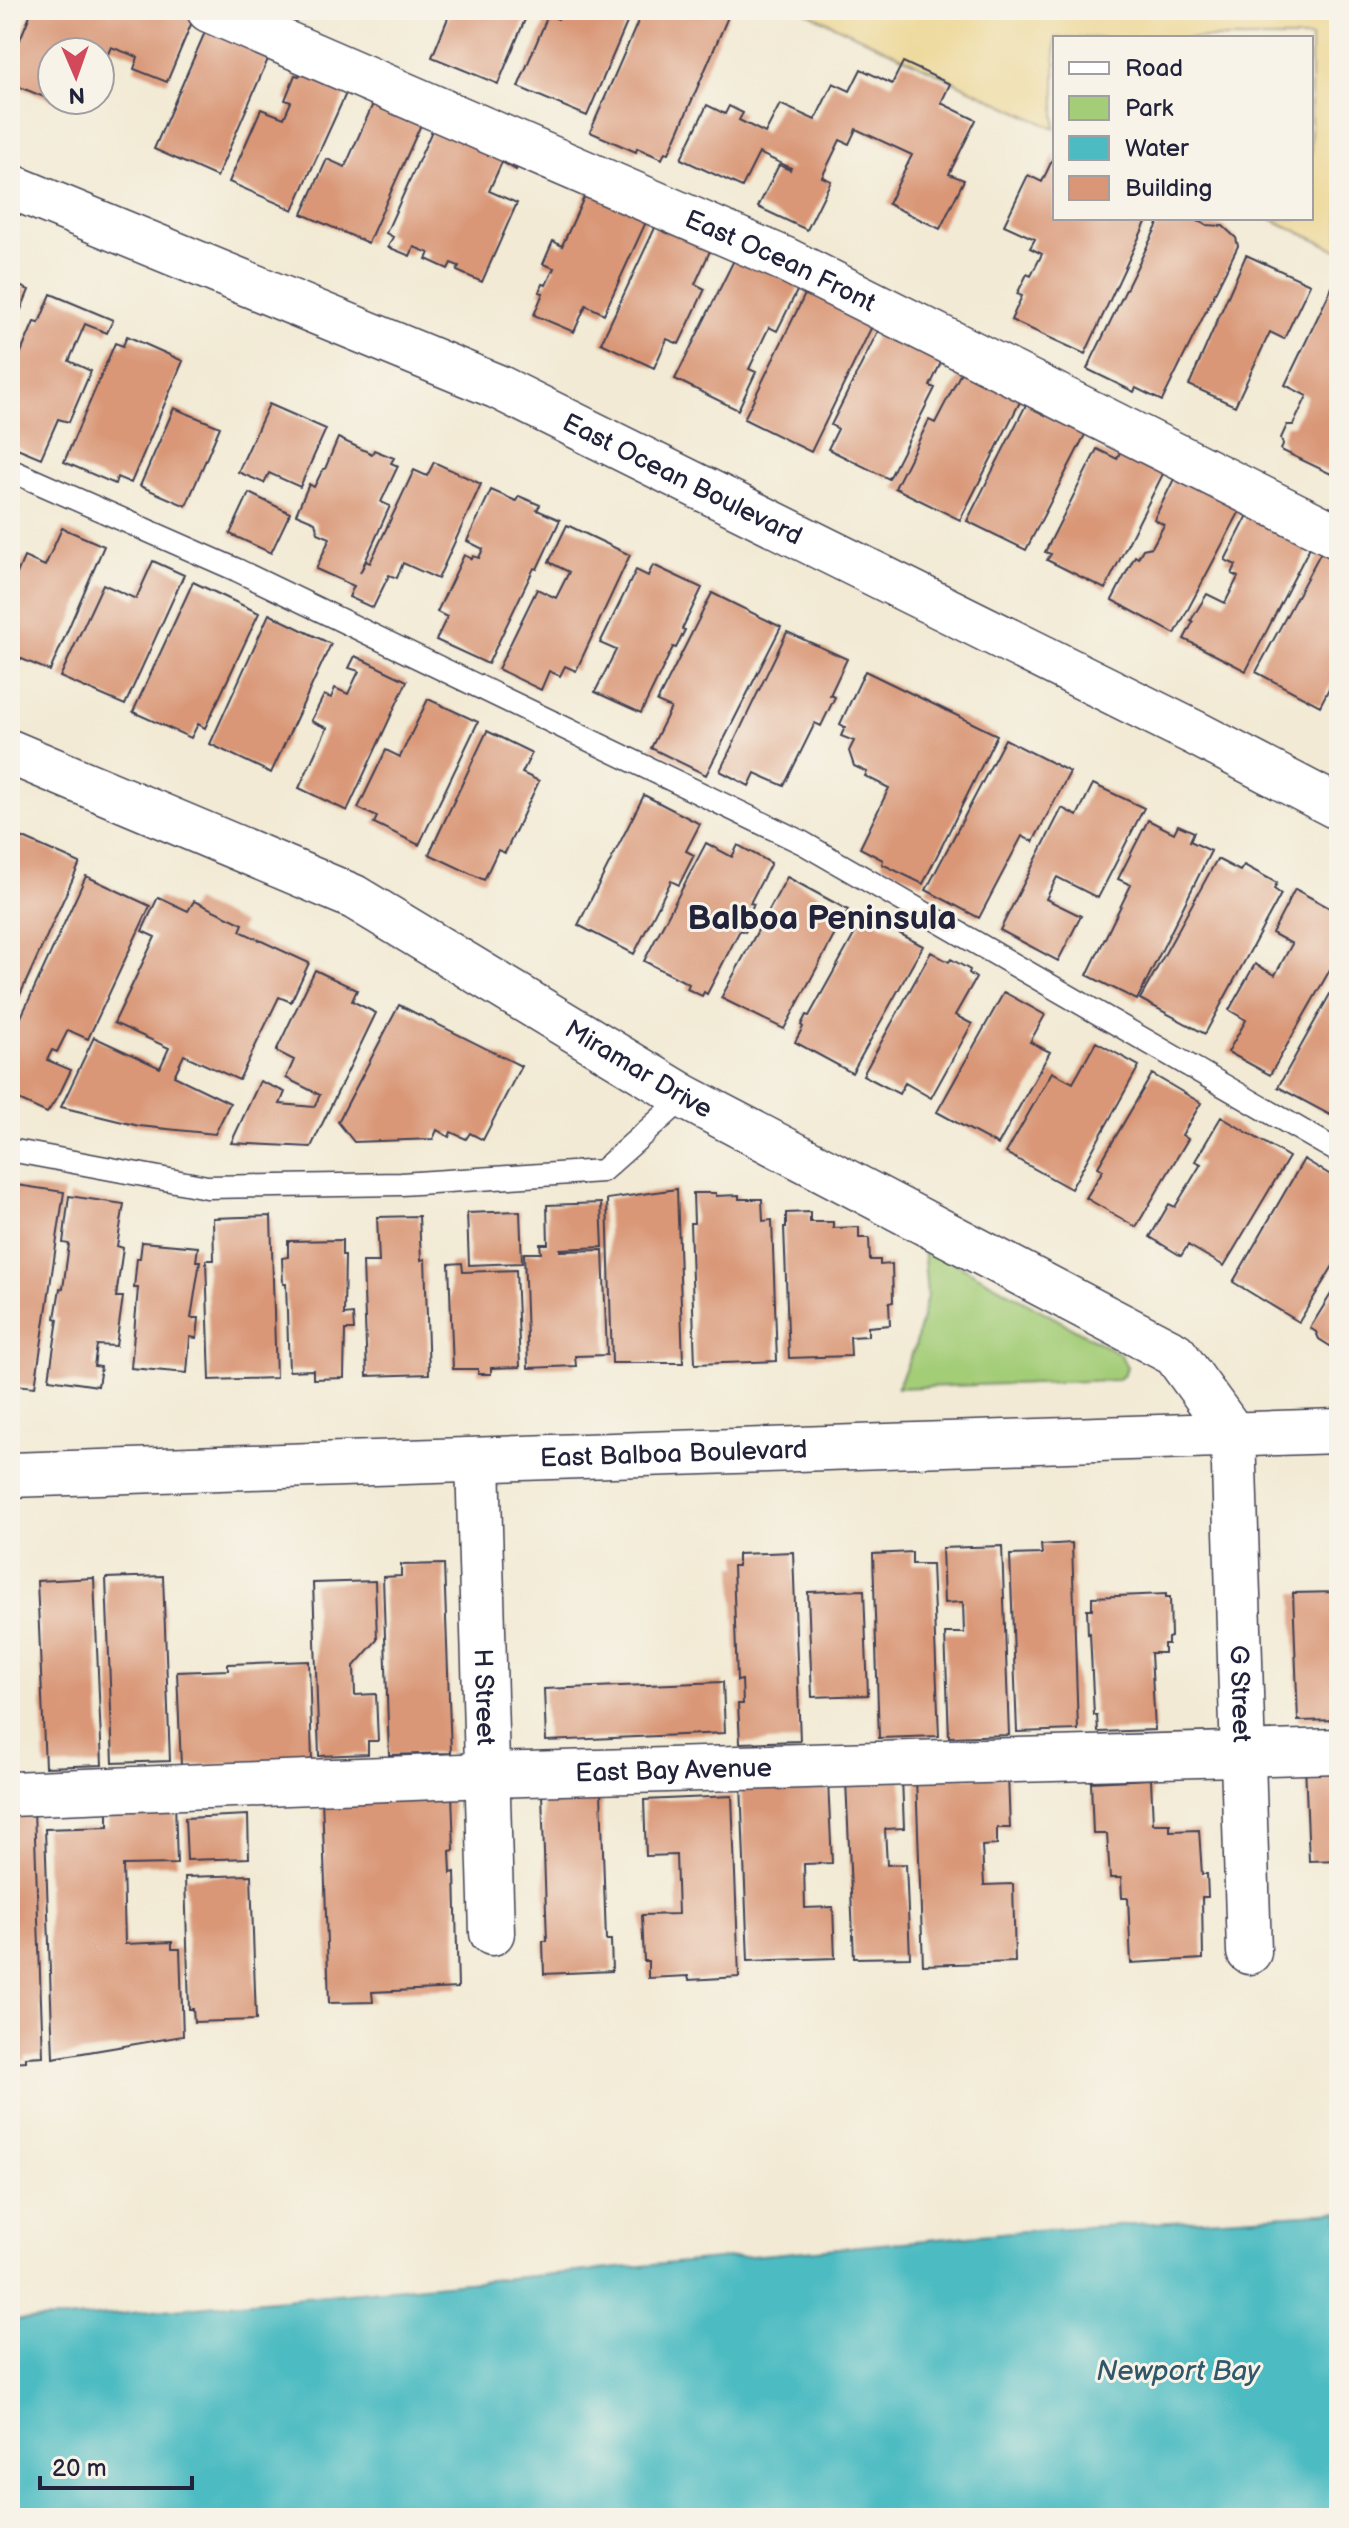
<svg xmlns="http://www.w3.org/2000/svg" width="1349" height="2528" viewBox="0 0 1349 2528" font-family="'Balsamiq Sans',sans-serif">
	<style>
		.green { fill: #a4cd78; stroke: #63785a; stroke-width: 2 }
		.sand { fill: #eeda9e; stroke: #887e6c; stroke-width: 2 }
		.water { fill: #4dbcc2; stroke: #386f7e; stroke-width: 2 }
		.building { fill: #d99777 }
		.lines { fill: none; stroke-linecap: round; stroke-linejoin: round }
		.lane-casing { stroke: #414052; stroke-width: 25 }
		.street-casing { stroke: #414052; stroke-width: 47 }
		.secondary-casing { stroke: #414052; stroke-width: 47 }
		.lane { stroke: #fff; stroke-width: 22 }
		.street { stroke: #fff; stroke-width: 44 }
		.secondary { stroke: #fff; stroke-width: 44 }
		.labels { text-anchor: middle; stroke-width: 6; stroke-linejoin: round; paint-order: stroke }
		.street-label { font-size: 26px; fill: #22223b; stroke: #f7f3e8 }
		.water-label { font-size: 28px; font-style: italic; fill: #31586a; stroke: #f7f3e8 }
		.district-label { font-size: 34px; font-weight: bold; fill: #22223b; stroke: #f7f3e8 }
	</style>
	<rect width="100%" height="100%" fill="#f7f3e8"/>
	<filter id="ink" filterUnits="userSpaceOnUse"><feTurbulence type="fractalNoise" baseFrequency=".0125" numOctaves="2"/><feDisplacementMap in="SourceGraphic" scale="16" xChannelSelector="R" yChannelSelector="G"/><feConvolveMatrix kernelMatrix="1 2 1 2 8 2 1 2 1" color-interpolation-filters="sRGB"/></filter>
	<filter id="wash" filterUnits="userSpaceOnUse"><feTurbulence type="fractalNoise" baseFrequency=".006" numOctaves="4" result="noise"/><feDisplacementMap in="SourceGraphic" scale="32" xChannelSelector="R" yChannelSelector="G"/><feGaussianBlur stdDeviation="1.8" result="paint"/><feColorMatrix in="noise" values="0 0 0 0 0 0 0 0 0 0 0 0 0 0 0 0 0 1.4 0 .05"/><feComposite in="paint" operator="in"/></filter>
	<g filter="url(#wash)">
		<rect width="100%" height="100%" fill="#f2ead4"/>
		<path class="green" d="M923 1245 1120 1354 1127 1367 1124 1375 1116 1380 897 1388 915 1347 927 1296Z"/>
		<path class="sand" d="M802 10H1339V251L1269 218H1311V38H1055V129Z"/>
		<path class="water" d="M1339 2212V2518H10V2320L65 2319 1034 2230Z"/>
		<g id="blocks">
			<path class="building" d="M32 10H197L167 82 134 69 138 57 111 47 100 72V52H52V100H76L73 109 10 83V64Z
				M463 10H529L498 84 432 57 450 13 463 12Z
				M562 10H629L626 17 629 18 587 116 518 87 548 15 558 19Z
				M643 10H731L669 153 665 152 662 159 637 148 636 152 590 132Z
				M212 16 275 43 217 177 154 149Z
				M307 58 353 78 293 210 229 182 261 109 284 118 291 102 285 100 295 75 299 76Z
				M903 62 950 84 941 103 976 120 949 174 964 180 940 229 888 204 912 155 856 129 849 144 840 140 822 177 831 181 807 230 758 207 779 165 790 170 791 168 759 153 742 187 681 159 707 105 725 114 729 106 743 113 739 120 765 133 780 104 815 120 833 83 850 91 861 69 892 84Z
				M380 88 428 109 368 243 302 214 327 159 345 167Z
				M439 115 524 152 516 170 502 162 489 191 517 203 482 282 457 271 459 266 451 263 448 269 426 259 429 253 414 247 410 256 388 247 393 237 386 233Z
				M1055 154V218H1148L1085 354 1011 320 1022 296 1017 294 1027 274 1031 276 1042 254 1030 248 1035 239 1004 225 1028 175 1042 182Z
				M590 184 651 211 604 314 586 305 574 332 534 315 543 293 539 292 542 284 546 285 554 268 543 264 553 241 562 246Z
				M661 215 715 240 695 284 705 289 679 344 667 339 654 368 601 343Z
				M1161 218H1192L1206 225 1223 226 1236 238 1238 246 1162 401 1136 388 1134 392 1087 369Z
				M1246 255 1310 284 1284 339 1270 332 1235 406 1189 385Z
				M736 256 799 287 777 331 769 327 749 369 756 372 738 410 675 379Z
				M1336 279 1339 281V458L1331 474 1281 450 1283 444 1281 438 1287 425H1293L1307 396 1285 385Z
				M10 282 29 290 10 336Z
				M809 286 876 318 811 452 744 419Z
				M51 294 113 320 107 333 85 324 69 361 91 371 69 422 58 419 41 458 10 445V378L34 322 39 323Z
				M881 325 944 356 930 386 935 388 889 479 828 449 838 429 831 425Z
				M127 336 183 361 131 483 117 477 115 484 64 462 115 343 123 346Z
				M967 361 1026 390 960 520 895 488 929 420 935 423Z
				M1032 393 1091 423 1026 550 967 521Z
				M269 404 326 429 300 487 269 473 264 483 238 472Z
				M174 408 220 427 186 506 140 486Z
				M338 438 372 454 374 450 394 458 391 463 398 466 381 502 390 506 360 573 366 561 370 563 414 470 427 476 434 462 481 484 438 579 403 563 397 578 389 575 373 608 349 597 354 586 316 569 330 538 318 533 315 522 296 514 309 484 314 487 323 469H325Z
				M1122 448 1165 470 1105 589 1047 560 1051 554 1045 552 1097 449 1117 459Z
				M1177 473 1242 507 1175 634 1112 600 1135 556 1138 558 1143 549 1152 547 1164 525 1154 519Z
				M491 490 516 501 519 496 540 505 537 510 560 520 537 569 534 568 488 664 436 640 447 617 437 612 464 555 472 559 473 556 479 558 483 549 467 541Z
				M249 493 290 513 271 553 230 534Z
				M1248 515 1310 547 1246 671 1184 639 1193 622 1191 620 1207 594 1225 603 1238 577 1232 574 1236 565 1225 560Z
				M567 525 630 555 576 671 565 666 560 676 549 671 541 690 498 669 537 589 556 598 569 572 549 562Z
				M62 528 104 546 50 671 10 654V590L24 557 45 566Z
				M1322 550 1339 559V669L1320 706 1256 672Z
				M153 561 184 575 125 705 60 677 103 584 136 599Z
				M653 565 702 588 682 629 685 630 676 648 673 647 641 713 595 692 616 650 600 643 636 570 648 576Z
				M193 582 259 613 205 728 198 724 191 738 133 712Z
				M712 593 781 627 706 775 651 748 671 708 657 702Z
				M269 614 331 644 271 773 210 744Z
				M787 632 847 659 830 695 835 697 821 726 815 723 784 786 755 773 749 786 720 771Z
				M355 656 407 681 347 811 299 788 327 728 311 721 324 695 331 698 335 688 348 694 359 671 349 668Z
				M865 671 997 735 923 884 882 864 883 860 860 848 889 788 865 776 867 772 854 766 849 751 854 741 841 736 845 727 840 724Z
				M428 699 478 722 419 845 374 823 377 817 358 808 386 750 400 757Z
				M487 731 532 753 522 773 539 781 505 853 498 850 484 880 429 854Z
				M1005 739 1070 772 1033 842 1022 836 979 918 926 890Z
				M1093 784 1144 808 1098 898 1057 877 1046 899 1081 916 1058 961 1000 930 1062 808 1077 816Z
				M644 795 700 824 686 851 694 855 679 885 671 881 634 954 578 925Z
				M1148 820 1174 833 1178 825 1194 832 1190 841 1211 851 1137 1000 1087 975 1131 885 1118 879Z
				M19 836 80 863 10 1017V855Z
				M706 843 732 857 738 845 771 863 750 903 754 904 745 920 750 923 745 932 740 930 707 994 704 992 702 996 687 989 689 984 644 961Z
				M1217 859 1240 871 1244 865 1277 883 1274 889 1281 894 1205 1034 1140 999Z
				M86 876 150 906 88 1039 68 1030 57 1052 52 1050 47 1060 71 1070 60 1093 47 1113 10 1096V1041Z
				M787 877 848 910 784 1029 721 998Z
				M1295 889 1339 913V954L1270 1075 1228 1052 1246 1020 1229 1010 1255 964 1275 975 1292 944 1272 933Z
				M158 897 188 911 194 901 243 924 240 931 309 963 291 1002 279 997 239 1080 184 1055 174 1076 230 1103 215 1134 139 1126 61 1107 94 1037 160 1068 169 1048 114 1023 155 937 142 931Z
				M865 915 923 946 852 1073 795 1042 803 1027 801 1025 806 1015 809 1016Z
				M931 952 949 962 951 959 970 970 969 973 976 978 955 1015 972 1024 931 1098 905 1083 899 1094 863 1075Z
				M315 970 357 990 352 1001 376 1013 311 1147 231 1143 260 1081 285 1092 280 1104 314 1107 320 1095 286 1078 294 1060 276 1051Z
				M1339 978V1115L1332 1111 1330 1115 1278 1087Z
				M1004 992 1045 1015 1030 1042 1050 1052 998 1145 937 1112Z
				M399 1005 521 1066 483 1140 470 1133 466 1139 451 1132 449 1137 437 1130 433 1139 354 1142 338 1122Z
				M1096 1042 1139 1066 1071 1189 1006 1153 1052 1072 1073 1083Z
				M1152 1074 1201 1103 1182 1135 1188 1139 1136 1227 1086 1198 1103 1170 1098 1167Z
				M1221 1117 1289 1157 1224 1266 1188 1245 1181 1256 1150 1237 1169 1204 1175 1207 1201 1164 1195 1161Z
				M1304 1159 1339 1180V1256L1299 1322 1233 1282Z
				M10 1184 64 1192 35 1387 15 1385V1391L10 1390Z
				M677 1189 683 1363H612L607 1199Z
				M693 1193H716V1196L739 1195V1199H762L763 1221 772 1220 777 1361 695 1364 690 1223H694Z
				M69 1196 124 1204 117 1246 123 1248 116 1297H123L116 1346 97 1345 94 1366 101 1367 98 1386 49 1379 58 1319 55 1318 60 1288 63 1289 69 1244 63 1243Z
				M601 1203 603 1247 560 1249V1251L603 1250 607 1355 575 1356 576 1366 528 1368 524 1253H541L540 1244H548L547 1205Z
				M520 1211 522 1263 469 1265 467 1213Z
				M810 1212V1222H833V1228L859 1227V1238H869L870 1260H880V1265L892 1264 893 1302 889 1303 890 1325 868 1327V1336L850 1337 851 1356 789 1358 784 1227H786V1213Z
				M271 1216 276 1378 210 1380 206 1260H214L213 1218Z
				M419 1216 421 1260 425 1259 429 1374 367 1376 363 1262H379L377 1217Z
				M342 1240V1255H345L344 1315 353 1314 354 1330H345L344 1378 313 1379V1370L289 1371 286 1284H283L282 1258 288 1257V1241Z
				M142 1242 198 1247 196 1261H200L191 1318H199L197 1338 190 1337 187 1373 131 1368 138 1288H134L137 1258H140Z
				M462 1263 463 1272 516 1270 520 1367 491 1368V1374H478V1369H453L449 1264Z
				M1339 1281V1346H1330L1319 1339 1316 1332 1310 1328Z
				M1072 1543 1078 1730 1017 1732 1010 1555 1042 1554 1041 1545Z
				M1002 1546 1009 1735 949 1737 945 1633H964L963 1602 944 1603 942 1548Z
				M793 1552 800 1741 740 1743 738 1704H743L742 1680 737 1681 733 1566H738V1554Z
				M912 1552V1564H932L939 1736 879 1738 873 1554Z
				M444 1564 451 1753 389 1755 383 1577 401 1576V1565Z
				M163 1576 170 1761 113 1763 106 1578Z
				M94 1578 102 1765 45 1767 37 1581Z
				M375 1581 377 1640 354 1666 355 1695 376 1694 378 1741H368V1754L319 1756 313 1583Z
				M864 1590 868 1695 812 1697 808 1592Z
				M1339 1592V1720L1298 1721 1293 1593Z
				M1166 1594V1597H1170L1171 1637 1168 1638V1644H1164V1653H1151L1155 1730 1098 1732 1097 1715H1094L1090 1633 1088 1634 1087 1609H1092V1597Z
				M309 1661 312 1761 181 1766 177 1672 228 1670V1664Z
				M723 1682 725 1733 546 1741 544 1689Z
				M1339 1763V1860L1309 1861 1305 1764Z
				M1008 1776 1010 1828H997V1845L982 1846 984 1885 1013 1884 1015 1962 923 1965 916 1778Z
				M902 1778 904 1828 885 1829 887 1865 906 1864 910 1957 854 1958 846 1780Z
				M1151 1779 1153 1824H1170V1831L1199 1830 1202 1874H1207L1208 1897H1202L1203 1959 1131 1963 1128 1898H1122L1121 1878H1110L1107 1834H1093L1091 1782Z
				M828 1781 832 1863 804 1864 805 1908 833 1907 835 1958 748 1961 741 1784Z
				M601 1792 606 1940H611L612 1971 544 1974 543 1941H547L542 1794Z
				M452 1793 454 1850 450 1851 451 1873 455 1872 458 1988 372 1992 373 2002 329 2003 322 1797Z
				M732 1796 739 1977 689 1980 688 1976 648 1978V1961H644L642 1915 678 1914 676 1855 646 1856 644 1800Z
				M175 1802 177 1864 123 1865 125 1944 172 1942V1949H180L183 2036 53 2058 45 1829 108 1827V1804Z
				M34 1810 43 2056 26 2057V2061L10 2062V1811Z
				M248 1815 249 1858 187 1860 185 1818Z
				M251 1875 256 2020 194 2022 193 2009H189L185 1877Z"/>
		</g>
	</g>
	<g filter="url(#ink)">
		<use href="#blocks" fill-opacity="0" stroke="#414052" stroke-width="2"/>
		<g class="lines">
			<defs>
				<path id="lane" d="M10 470 237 570 803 843 1339 1152
					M10 1150 207 1187 401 1184 602 1171 685 1097"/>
				<g id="street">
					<path id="s1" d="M209 10 784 259 1339 537"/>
					<path id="s2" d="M10 186 498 387 1195 733 1339 808"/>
					<path id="s3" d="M10 752 354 897 685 1097 1175 1354 1233 1434 1249 1952"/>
					<path id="s4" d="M478 1461 492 1933"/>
					<path id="s5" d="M10 1794 487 1775 1339 1751"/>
				</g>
				<g id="secondary">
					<path id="s6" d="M10 1475 1339 1431"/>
				</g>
			</defs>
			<use href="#lane" class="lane-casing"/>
			<use href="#street" class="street-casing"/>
			<use href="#secondary" class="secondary-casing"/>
			<use href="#lane" class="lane"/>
			<use href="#street" class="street"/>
			<use href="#secondary" class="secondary"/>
		</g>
	</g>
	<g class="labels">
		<g class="street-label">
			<text dy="9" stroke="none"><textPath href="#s1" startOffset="624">East Ocean Front</textPath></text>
			<text dy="9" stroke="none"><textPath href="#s2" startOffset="734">East Ocean Boulevard</textPath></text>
			<text dy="9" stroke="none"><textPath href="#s3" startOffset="706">Miramar Drive</textPath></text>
			<text dy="9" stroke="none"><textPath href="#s6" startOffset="664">East Balboa Boulevard</textPath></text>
			<text dy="9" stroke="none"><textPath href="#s3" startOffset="1672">G Street</textPath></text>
			<text dy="9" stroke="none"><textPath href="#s4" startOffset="236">H Street</textPath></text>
			<text dy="9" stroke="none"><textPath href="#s5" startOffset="664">East Bay Avenue</textPath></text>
		</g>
		<g class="water-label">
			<text x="1178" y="2380">Newport Bay</text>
		</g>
		<g class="district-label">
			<text x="822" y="929">Balboa Peninsula</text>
		</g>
	</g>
	<rect width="1349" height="2528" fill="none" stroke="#f7f3e8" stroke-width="40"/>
	<rect x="1053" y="36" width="260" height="184" fill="#f7f3e8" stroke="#a29fa3" stroke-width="2"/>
	<rect x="1069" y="62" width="40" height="12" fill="#ffffff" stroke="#a29fa3" stroke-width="2"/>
	<text x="1125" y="76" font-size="24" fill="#22223b">Road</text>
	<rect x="1069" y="96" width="40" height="24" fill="#a4cd78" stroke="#a29fa3" stroke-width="2"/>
	<text x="1125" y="116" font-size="24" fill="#22223b">Park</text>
	<rect x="1069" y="136" width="40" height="24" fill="#4dbcc2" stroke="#a29fa3" stroke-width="2"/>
	<text x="1125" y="156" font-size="24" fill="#22223b">Water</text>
	<rect x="1069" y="176" width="40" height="24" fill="#d99777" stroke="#a29fa3" stroke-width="2"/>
	<text x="1125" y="196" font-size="24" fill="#22223b">Building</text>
	<g transform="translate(76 76) rotate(178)"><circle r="38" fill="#f7f3e8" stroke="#a29fa3" stroke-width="2"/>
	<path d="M0-6L14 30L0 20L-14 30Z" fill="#d1495b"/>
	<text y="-12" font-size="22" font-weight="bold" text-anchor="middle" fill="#22223b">N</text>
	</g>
	<path d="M40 2476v12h152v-12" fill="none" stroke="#22223b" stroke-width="4"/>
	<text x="52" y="2476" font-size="24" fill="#22223b" stroke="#f7f3e8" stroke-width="6" paint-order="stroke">20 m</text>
</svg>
